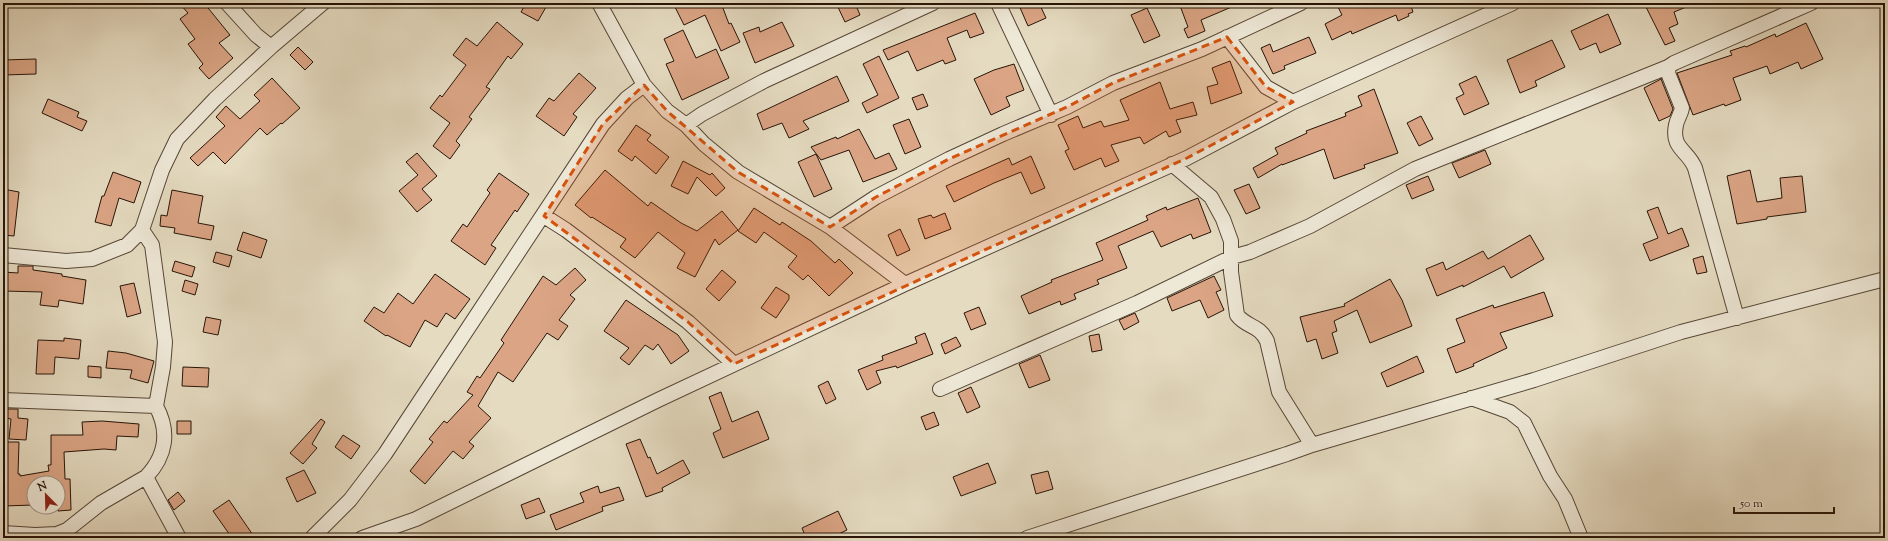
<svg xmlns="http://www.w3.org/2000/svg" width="1888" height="541" viewBox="0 0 1888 541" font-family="'Sorts Mill Goudy',serif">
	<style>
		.building { fill: #dba585; stroke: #271407 }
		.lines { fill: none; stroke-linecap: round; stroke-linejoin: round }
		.minor-casing { stroke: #564636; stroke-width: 16 }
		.minor { stroke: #eee8d7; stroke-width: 14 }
		.marked { fill: #d5520c; fill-opacity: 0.2; stroke: #d5520c; stroke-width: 3; stroke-dasharray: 8 5; stroke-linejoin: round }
	</style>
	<rect width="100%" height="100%" fill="#e5dbc1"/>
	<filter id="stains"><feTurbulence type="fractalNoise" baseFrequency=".005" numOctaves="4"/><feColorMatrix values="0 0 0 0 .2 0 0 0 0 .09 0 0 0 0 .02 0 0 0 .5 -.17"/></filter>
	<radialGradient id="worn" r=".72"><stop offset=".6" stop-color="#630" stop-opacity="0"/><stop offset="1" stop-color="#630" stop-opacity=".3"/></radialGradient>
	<path class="building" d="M179 3H204L230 35 219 43 233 58 209 79 199 68 203 64 188 44 195 39 180 19 188 13Z
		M526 3H539L546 7 538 21 521 12Z
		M673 3H721L729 24 731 23 740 42 721 51 705 15 684 25Z
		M836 3H855L860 15 845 22Z
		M1018 3H1039L1046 18 1028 26Z
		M1179 3H1241L1201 20 1205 31 1188 38 1184 29 1188 27Z
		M1336 3H1357L1359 7 1369 3H1410L1413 12 1408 14 1409 16 1398 21 1396 15 1352 34 1351 31 1332 40 1325 24 1342 15Z
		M1644 3H1696L1674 12 1678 24 1669 28 1675 41 1665 45Z
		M1147 8 1160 36 1144 43 1131 15Z
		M975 13 984 33 970 38 967 30 947 38 956 60 945 64 943 60 917 71 908 51 888 60 883 50Z
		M1608 14 1621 44 1600 53 1596 43 1580 50 1571 31Z
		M497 22 523 44 511 59 508 56 486 87 490 89 469 117 472 119 456 141 460 145 450 159 433 146 450 123 430 108 440 95 442 97 466 65 453 55 466 38 477 46Z
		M782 22 794 46 755 63 743 33 759 27 760 32Z
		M1806 23 1823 59 1801 69 1798 62 1770 74 1767 66 1733 78 1741 100 1725 106 1724 104 1693 115 1677 73 1732 55 1730 51 1745 46 1746 47 1775 34 1776 37Z
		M683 30 696 58 716 49 729 78 682 100 666 64 674 61 664 39Z
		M1309 37 1316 53 1284 66 1285 69 1273 74 1261 48 1270 44 1273 52Z
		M1552 40 1565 67 1535 81 1537 86 1520 93 1507 60Z
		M298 47 313 62 305 70 290 55Z
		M879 56 899 98 867 113 862 103 878 95 863 64Z
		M36 59V74L3 75V60Z
		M1230 61 1242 93 1211 104 1207 87 1218 84 1212 68Z
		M1014 64 1024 90 1006 97 1010 106 991 115 974 79 994 70Z
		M579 73 596 88 573 114 577 117 564 136 536 116 549 98 554 101Z
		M837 76 849 101 803 121 809 129 789 138 782 123 763 130 757 114Z
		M1476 76 1489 104 1464 115 1456 98 1464 94 1459 84Z
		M272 78 300 108 282 124 281 123 267 135 260 128 225 164 213 152 198 166 190 158 225 126 216 117 226 106 240 119 260 101 254 95Z
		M1661 79 1673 109 1670 116 1659 121 1644 88Z
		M1160 82 1170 109 1193 102 1197 115 1176 120 1181 132 1169 137 1166 131 1144 144 1140 137 1111 145 1119 161 1105 167 1101 158 1074 170 1065 151 1069 149 1058 125 1078 116 1083 128 1101 121 1104 127 1129 120 1120 100Z
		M1374 89 1398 153 1364 165 1365 168 1334 179 1324 149 1282 165V164L1258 178 1253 168 1278 154 1275 148 1307 133 1306 131 1346 116 1345 113 1362 106 1358 96Z
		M923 94 928 106 917 110 912 98Z
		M48 99 79 112 77 117 87 121 82 131 42 113Z
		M1421 116 1433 139 1419 146 1407 123Z
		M909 119 921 147 905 154 893 125Z
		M636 125 651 135 647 140 669 157 656 174 635 156 632 161 618 151Z
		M859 129 875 159 889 153 897 169 863 182 849 150 821 160 811 147 836 137 837 139Z
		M1485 150 1491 164 1459 178 1452 163Z
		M417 153 437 176 422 189 432 200 417 212 399 191 418 175 406 162Z
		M816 154 832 189 814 197 798 162Z
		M1031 156 1045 188 1031 194 1021 172 994 183 954 202 946 186 1009 158 1012 165Z
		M683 161 710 175 712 173 725 188 716 196 697 177 688 194 671 186Z
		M605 170 648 206 651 202 681 223 697 231 722 211 738 230 719 245 715 239 695 277 677 268 685 253 658 232 635 258 620 247 626 239 592 217 591 218 575 205Z
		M1750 170 1757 202 1782 198 1780 178 1802 176 1806 212 1767 217V219L1737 224 1727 176Z
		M113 172 141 182 134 203 119 198 111 226 95 222 102 196H104Z
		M499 173 529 194 517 212 515 210 491 245 496 248 485 265 451 241 463 224 467 227 490 193 487 190Z
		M1428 176 1434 190 1412 199 1406 185Z
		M1249 184 1260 208 1246 214 1234 190Z
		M3 189 19 192 14 236 3 235Z
		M172 190 203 196 198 223 214 226 211 240 174 233 175 228 160 226 161 215 167 216Z
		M1198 198 1211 232 1193 239 1191 234 1161 247 1153 231 1118 246 1127 268 1097 280 1099 284 1074 294 1076 299 1061 305 1060 301 1029 314 1021 296 1052 282 1051 280 1103 260 1096 243 1148 220 1146 216 1166 207 1167 210Z
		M1658 207 1668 234 1682 228 1689 246 1650 261 1643 244 1658 238 1647 211Z
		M754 208 780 225 782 222 811 241 835 263 839 259 853 273 829 296 808 275 803 280 788 267 797 256 764 232 756 243 738 231Z
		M945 213 951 229 925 239 918 219 931 215 933 218Z
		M900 229 910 250 897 256 888 235Z
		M243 232 267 240 261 258 237 250Z
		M1530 235 1544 259 1511 278 1504 266 1463 287V285L1437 296 1426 269 1443 262 1446 270 1483 251 1488 259Z
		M216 252 232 256 229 267 213 262Z
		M1703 256 1707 272 1697 274 1693 259Z
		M175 261 195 267 192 277 172 271Z
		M18 266H33V270L62 274V276L86 280 83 304 59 300 58 307 40 305 42 292 3 291V272L18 273Z
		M575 268 586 280 570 295 575 299 559 320 568 326 558 340 547 333 513 382 498 372 478 406 491 418 469 442 474 446 463 459 453 451 425 484 410 471 433 442 429 439 444 421 447 423 473 395 467 392 477 376 480 378 504 343 501 340 543 276 556 285Z
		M722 270 736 282 719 301 706 289Z
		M435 274 470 299 455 319 446 313 437 327 425 320 410 347 387 335 386 336 364 321 374 307 384 313 398 293 413 304Z
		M1214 276 1221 290 1216 292 1224 310 1208 318 1200 300 1172 311 1167 298Z
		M1390 279 1402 300 1412 326 1370 343 1357 310 1334 321 1337 331 1332 333 1338 353 1322 359 1316 339 1307 342 1300 317 1345 306 1344 304Z
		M185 280 198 284 195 295 182 291Z
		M134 283 141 313 127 317 120 286Z
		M776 287 789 295V299L776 318 761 308Z
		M1544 292 1553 316 1500 333 1507 348 1473 364 1474 366 1456 373 1447 349 1465 342 1456 319 1493 305 1494 308Z
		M626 300 678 335 689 351 671 364 658 344 653 350 645 345 629 365 620 358 629 348 604 331Z
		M979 307 986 324 971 330 964 313Z
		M1135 313 1139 322 1124 330 1119 320Z
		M206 317 221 320 218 335 203 332Z
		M925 333 933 354 897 368 896 366 876 371 881 383 867 390 858 370 883 360 882 356 917 343 915 337Z
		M1099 334 1102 350 1092 352 1089 336Z
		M956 337 961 346 945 354 941 344Z
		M64 338 81 340 79 359 55 357 54 374H36L38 340 64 341Z
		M108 351 126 353 154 361 148 383 130 378 132 370 106 368Z
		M1040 355 1050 380 1029 388 1019 364Z
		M1417 356 1424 372 1387 387 1381 373Z
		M88 366 101 367V378L88 377Z
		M183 367 209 368 208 387 182 386Z
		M828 381 836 399 826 404 818 386Z
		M971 387 980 407 967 413 958 393Z
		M721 392 732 422 758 411 769 439 723 458 713 433 721 429 709 397Z
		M6 409H18V418L28 419 26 440 9 439 11 419 5 418Z
		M934 412 939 425 926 430 921 417Z
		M321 419 325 422 312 444 317 448 303 464 290 453Z
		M102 421 139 424 138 437 117 436 116 450 104 449 64 452 65 479H70L71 510 58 511V483H34V505L3 506 4 442H19L18 474H20V476L49 471 48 465H51V435H83L82 422Z
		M177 421H191V434H177Z
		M343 435 360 446 351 459 335 447Z
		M640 439 648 458 650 457 657 474 683 460 690 473 662 488 663 491 646 497 626 444Z
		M988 463 996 483 961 496 953 477Z
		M304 470 316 493 297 502 286 478Z
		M1048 471 1053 489 1036 494 1031 475Z
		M598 486 600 493 619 487 624 500 602 507 603 511 556 530 550 515 584 502 580 493Z
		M178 492 185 501 174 510 168 500Z
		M539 498 545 512 526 519 521 505Z
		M229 500 255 538H232L213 511Z
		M838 511 847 530 830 538H806L802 528Z"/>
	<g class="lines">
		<defs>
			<path id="minor" d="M227 3 256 35 271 47
				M998 3 1051 115
				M1227 37 1266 87 1293 102
				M644 85 667 111 686 125 704 144 738 172 830 227 905 284
				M686 125 702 114 764 81 933 3
				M1172 164 1211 197 1223 219 1231 241V272L1237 315C1247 328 1259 324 1267 341L1279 392 1312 445
				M544 216 566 230 688 322 734 364
				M830 227 876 197 949 159 1003 134 1067 107 1113 83 1202 49 1301 3
				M142 230 152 245 165 342 163 367 156 406
				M3 255 66 261 92 259 127 245 142 230 162 170 177 139 215 99 271 47 323 3
				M1737 318 1695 168C1688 150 1671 149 1676 125 1677 119 1681 114 1682 108L1668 73V67L1674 63 1811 3
				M940 389 1137 303 1232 257 1250 252 1310 226 1415 169 1668 67
				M1471 398 1510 412 1524 423 1550 476 1565 499 1581 538
				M3 400 156 406C170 432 166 456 146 477L179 538
				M3 533 35 535 57 534 67 530 101 503 146 477
				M312 538 350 500 385 454 603 124 627 98 644 85 599 3
				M362 538 416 519 658 400 905 284 1187 158 1293 102 1513 3
				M1027 538 1287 454 1312 445 1534 380 1681 332 1885 279"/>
		</defs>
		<use href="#minor" class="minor-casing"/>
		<use href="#minor" class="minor"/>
	</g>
	<path class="marked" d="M1227 37 1266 87 1293 102 1187 158 734 364 688 322 544 216 603 124 644 85 667 111 738 172 830 227 876 197 949 159 1067 107 1113 83Z"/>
	<rect width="1888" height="541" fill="none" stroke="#e5dbc1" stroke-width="16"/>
	<rect x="4" y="4" width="1880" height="533" fill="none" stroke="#271407" stroke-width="2"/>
	<rect x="8" y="8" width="1872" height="525" fill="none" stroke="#271407"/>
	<g transform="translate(46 495) rotate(337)"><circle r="19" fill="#eee8d7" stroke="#9e9384"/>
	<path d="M0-3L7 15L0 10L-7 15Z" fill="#8f2418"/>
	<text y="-6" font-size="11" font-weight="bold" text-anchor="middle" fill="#271407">N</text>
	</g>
	<path d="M1734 507v6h100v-6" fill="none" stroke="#271407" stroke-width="2"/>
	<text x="1740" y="507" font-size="12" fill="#271407" stroke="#eee8d7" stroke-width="3" paint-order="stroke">50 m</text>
	<rect width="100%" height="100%" filter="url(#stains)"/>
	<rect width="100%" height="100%" fill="url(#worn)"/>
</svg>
